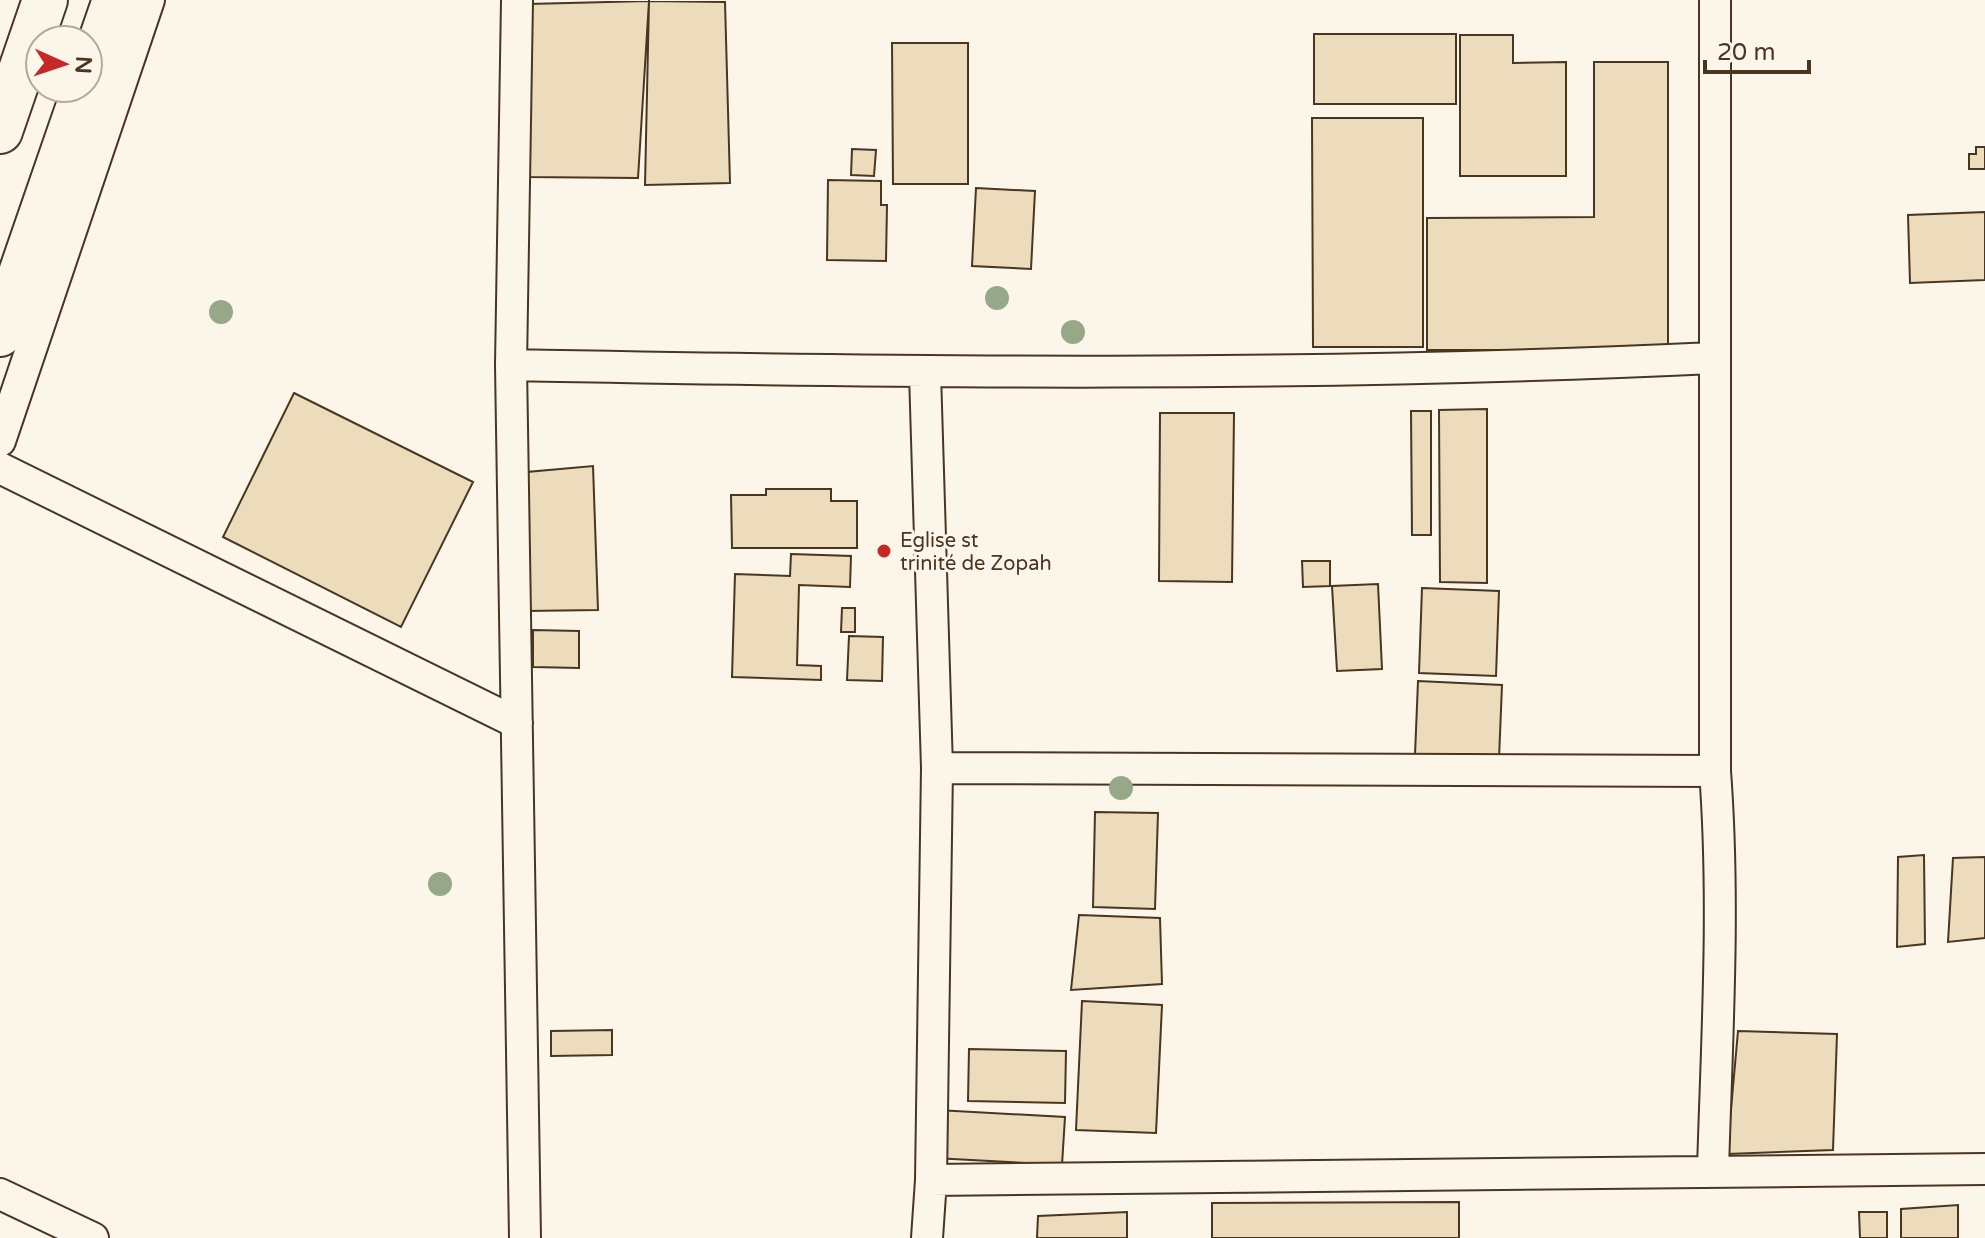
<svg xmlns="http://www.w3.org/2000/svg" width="1985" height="1238" viewBox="0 0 1985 1238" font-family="'Varela Round',sans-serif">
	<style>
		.building { fill: #ecdcbc; stroke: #4a3520; stroke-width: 2 }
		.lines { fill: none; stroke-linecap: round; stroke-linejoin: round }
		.minor-casing { stroke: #4a3520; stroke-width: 34 }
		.secondary-casing { stroke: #4a3520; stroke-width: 48 }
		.minor { stroke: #fbf6e9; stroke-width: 30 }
		.secondary { stroke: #fbf6e9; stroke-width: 44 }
		.tree { fill: #96a887 }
		.poi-dot { fill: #c62828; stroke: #fbf6e9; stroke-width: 3 }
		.labels { text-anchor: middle; stroke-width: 6; stroke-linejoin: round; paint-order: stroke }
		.poi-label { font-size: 20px; fill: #4a3520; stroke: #fbf6e9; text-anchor: start }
	</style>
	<rect width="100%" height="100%" fill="#fbf6e9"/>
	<path class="building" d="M649 1 725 2 730 183 645 185Z
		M649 1 638 178 525 177 528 4Z
		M1314 34H1456V104H1314Z
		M1460 35H1513V63L1566 62V176H1460Z
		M892 43H968V184H893Z
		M1594 62H1668V350H1427V218L1594 217Z
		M1312 118H1423V347H1313Z
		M1976 147H1985V169H1969V154H1976Z
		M852 149 876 150 874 176 851 175Z
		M828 180 881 181V205H887L886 261 827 260Z
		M976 188 1035 191 1031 269 972 266Z
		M1985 212V280L1910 283 1908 215Z
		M294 393 473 482 401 627 223 537Z
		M1487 409V583L1440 582 1439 410Z
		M1411 411H1431V535H1412Z
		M1160 413H1234L1232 582 1159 581Z
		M593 466 598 610 525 611 527 472Z
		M766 489H831V501H857V548H732L731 495H766Z
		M791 554 851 556 850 587 799 585 797 665 821 666V680L732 677 735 574 790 576Z
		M1302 561H1330V586L1303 587Z
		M1378 584 1382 669 1337 671 1332 586Z
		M1422 588 1499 591 1496 676 1419 673Z
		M842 608H855V632H841Z
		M533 630 579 631V668L533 667Z
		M849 636 883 637 882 681 847 680Z
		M1418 681 1502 685 1499 759 1415 755Z
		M1095 812 1158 813 1155 909 1093 907Z
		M1924 855 1925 944 1897 947 1898 857Z
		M1985 857V938L1948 942 1953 858Z
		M1079 915 1160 918 1162 984 1071 990Z
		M1082 1001 1162 1005 1156 1133 1076 1130Z
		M612 1030V1055L551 1056V1031Z
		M1738 1031 1837 1034 1833 1150 1727 1154Z
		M969 1049 1066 1051 1065 1103 968 1101Z
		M937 1110 1065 1117 1062 1165 934 1158Z
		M1459 1202V1238H1212V1203Z
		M1958 1205V1238H1901V1209Z
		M1127 1212V1238H1037L1038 1216Z
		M1859 1212H1887V1238H1860Z"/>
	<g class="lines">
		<defs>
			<path id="minor" d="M517 0 511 365 525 1238
				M511 365C912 373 1313 377 1713 358
				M925 373 937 768 931 1180 927 1238
				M0 441 149 0
				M0 468 517 723
				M937 768 1715 771
				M1713 1169C1717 1036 1725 903 1715 771V0
				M931 1180 1985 1169
				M0 1194 93 1238"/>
			<path id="secondary" d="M88 78 115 0
				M0 131 45 0
				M0 334 85 88"/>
		</defs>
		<use href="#minor" class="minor-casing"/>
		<use href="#secondary" class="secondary-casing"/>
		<use href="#minor" class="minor"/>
		<use href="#secondary" class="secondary"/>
	</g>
	<g class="tree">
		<circle cx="997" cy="298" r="12"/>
		<circle cx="221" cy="312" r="12"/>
		<circle cx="1073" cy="332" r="12"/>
		<circle cx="1121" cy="788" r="12"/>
		<circle cx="440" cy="884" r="12"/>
	</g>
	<circle class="poi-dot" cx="884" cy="551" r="8"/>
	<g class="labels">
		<g class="poi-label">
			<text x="900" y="547">Eglise st<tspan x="900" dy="23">trinité de Zopah</tspan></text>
		</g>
	</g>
	<g transform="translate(64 64) rotate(93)"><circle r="38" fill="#fbf6e9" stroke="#b4a999" stroke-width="2"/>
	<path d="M0-6L14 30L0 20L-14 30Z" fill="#c62828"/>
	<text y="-12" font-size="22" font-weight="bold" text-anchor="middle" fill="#4a3520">N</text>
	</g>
	<path d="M1705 60v12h104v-12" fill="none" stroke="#4a3520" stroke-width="4"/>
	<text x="1717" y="60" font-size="24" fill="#4a3520" stroke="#fbf6e9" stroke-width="6" paint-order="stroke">20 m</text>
</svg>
